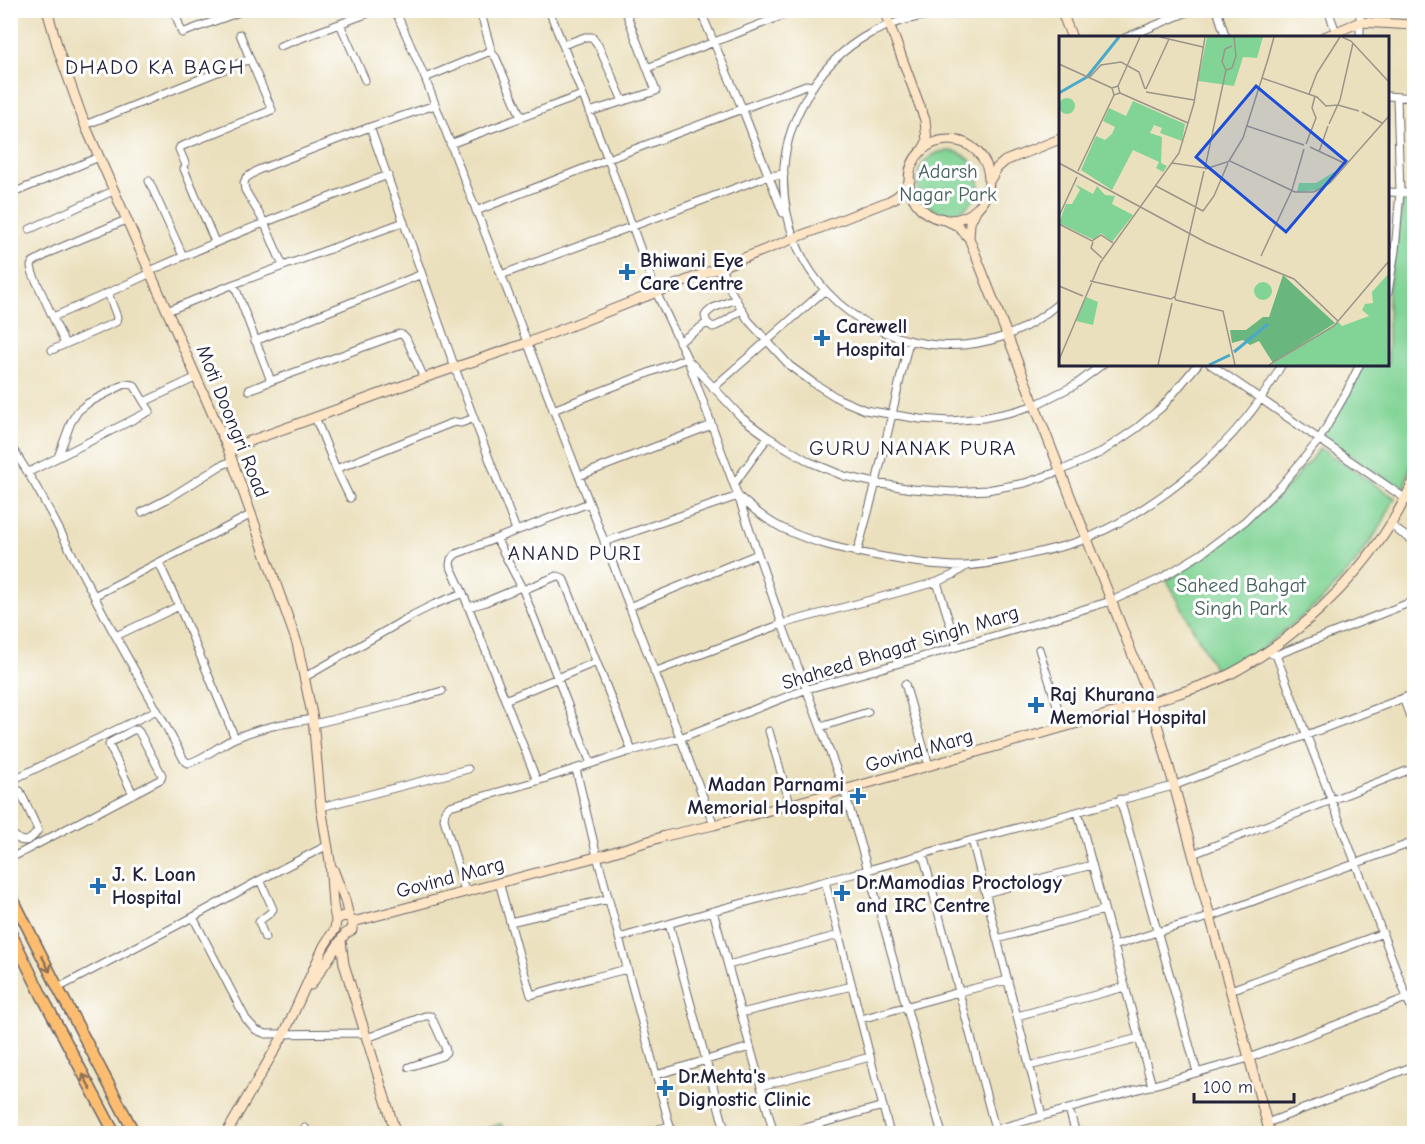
<svg xmlns="http://www.w3.org/2000/svg" width="1425" height="1144" viewBox="0 0 1425 1144" font-family="'Comic Neue',sans-serif">
	<style>
		.green { fill: #82d496; stroke: #527b68; stroke-width: 1.5 }
		.lines { fill: none; stroke-linecap: round; stroke-linejoin: round }
		.street-casing { stroke: #686468; stroke-width: 9 }
		.secondary-casing { stroke: #686468; stroke-width: 11 }
		.primary-casing { stroke: #686468; stroke-width: 13 }
		.street { stroke: #fff; stroke-width: 7 }
		.secondary { stroke: #fee5c5; stroke-width: 9 }
		.primary { stroke: #fcbd6f; stroke-width: 10 }
		.oneway { stroke: #8f7055 }
		.poi-dot { fill: #1f6fb2; stroke: #fff; stroke-width: 2 }
		.labels { text-anchor: middle; stroke-width: 6; stroke-linejoin: round; paint-order: stroke }
		.park-label { font-size: 20px; fill: #44605b; stroke: #fff }
		.poi-label { font-size: 20px; font-weight: bold; fill: #22223b; stroke: #fff; text-anchor: start }
		.street-label { font-size: 20px; fill: #22223b; stroke: #fff }
		.neighbourhood-label { font-size: 21px; letter-spacing: 1.5px; fill: #22223b; stroke: #fff }
		.inset-river { fill: none; stroke: #4aa9c9; stroke-width: 3 }
		.inset-road { fill: none; stroke: #9b9489; stroke-width: 1.5 }
		.view { fill: #1d4ed8; fill-opacity: 0.15; stroke: #1d4ed8; stroke-width: 3 }
		.inset-edge { fill: none; stroke: #22223b; stroke-width: 3 }
	</style>
	<rect width="100%" height="100%" fill="#fff"/>
	<filter id="ink" filterUnits="userSpaceOnUse"><feTurbulence type="fractalNoise" baseFrequency=".0167" numOctaves="2"/><feDisplacementMap in="SourceGraphic" scale="12" xChannelSelector="R" yChannelSelector="G"/><feConvolveMatrix kernelMatrix="1 2 1 2 8 2 1 2 1" color-interpolation-filters="sRGB"/></filter>
	<filter id="wash" filterUnits="userSpaceOnUse"><feTurbulence type="fractalNoise" baseFrequency=".008" numOctaves="4" result="noise"/><feDisplacementMap in="SourceGraphic" scale="24" xChannelSelector="R" yChannelSelector="G"/><feGaussianBlur stdDeviation="1.35" result="paint"/><feColorMatrix in="noise" values="0 0 0 0 0 0 0 0 0 0 0 0 0 0 0 0 0 1.4 0 .05"/><feComposite in="paint" operator="in"/></filter>
	<g filter="url(#wash)">
		<rect width="100%" height="100%" fill="#ebe0bd"/>
		<path class="green" d="M917 182a31 31 0 1 1 62 0a31 31 0 1 1-62 0Z
			M1404 196H1414V455L1404 491 1321 436 1349 395 1363 365 1388 364V293Z
			M1320 448 1395 498 1380 527 1354 565 1320 602 1238 668 1217 673 1167 580C1197 561 1227 542 1254 519 1278 499 1300 473 1320 448Z
			M501 1124 504 1133H478L485 1129Z"/>
	</g>
	<g filter="url(#ink)">
		<g class="lines">
			<defs>
				<path id="street" d="M174 10 182 33 245 10
					M395 10 425 78 714 825
					M480 10 492 53
					M549 10 608 159 656 292 687 358 738 496 782 624 844 790 868 870 942 1134
					M700 10 742 108 783 213
					M990 10C974 15 957 13 941 14 916 16 893 22 871 33 843 48 819 72 805 100 785 135 779 174 787 213 806 311 909 368 1002 337 1024 330 1043 317 1060 302
					M1217 10 1226 38
					M1328 10 1336 32
					M340 24 365 80
					M240 34 250 59
					M1125 38 1192 10
					M1360 38V10
					M563 45 585 37H592L598 45 623 101
					M280 46 377 10
					M647 68 797 10
					M425 78 488 52 492 53 496 58 521 117
					M1388 96 1414 98
					M589 112 656 91 625 10
					M85 125 250 59 272 110 180 147 179 149 185 163
					M370 127 455 368 516 530
					M450 144 582 95
					M184 169 215 242
					M149 181 183 256
					M1388 192 1414 193
					M13 193 99 157
					M476 211 608 159 806 85 813 86
					M30 229 113 191
					M283 266 264 222 245 190 244 183 246 178 258 170 370 127 435 105
					M721 267 731 291 748 320 790 366 812 382 839 399 865 410 920 419 950 421 983 418 1012 412 1035 405 1075 385 1103 364
					M150 271C228 236 308 205 388 175
					M501 275 768 176 784 174
					M234 284 271 381 399 334 403 335 406 338 424 378
					M1388 292 1395 251 1400 192 1397 97
					M736 299 713 308 707 313 705 316 707 323 713 327C724 324 732 316 742 309
					M167 311 234 284 404 222
					M53 317 108 293 151 273
					M255 341 422 274
					M679 342 707 323
					M65 344 33 274 31 266 33 262 55 250 126 220
					M52 350 116 322 117 317 108 293
					M690 362 742 418 768 437 810 462 844 476 876 483 912 489 953 492 987 490 1025 483 1060 471 1100 453 1137 428 1162 407 1198 364
					M1210 364 1406 499 1414 503
					M713 388 825 290
					M249 390 271 381
					M553 410 687 358
					M315 417 336 469 449 424 455 422 461 423 474 418
					M10 445C43 493 66 544 93 594 122 650 155 704 184 760L188 763C201 761 221 744 235 738 260 727 286 723 313 719
					M58 457 71 422 78 411 88 403 125 384 134 385 144 402
					M336 469 350 498
					M29 472 150 411 144 402 197 377
					M579 476 712 425
					M734 484 768 437
					M142 512 171 497 220 466 232 461
					M1390 524 1401 533 1414 541
					M497 540 523 590 591 764
					M604 542 738 496C752 508 766 520 782 528 812 543 845 550 878 556 906 561 935 566 964 566 985 565 1007 560 1027 555 1047 550 1069 546 1088 538 1168 502 1241 441 1282 364
					M857 553 876 483 909 341
					M159 563 179 606 235 738
					M937 582 957 647
					M523 590 557 576 561 577 564 580 632 751
					M94 596 252 514
					M468 607 483 603 521 587
					M629 607 758 554
					M116 636 179 606
					M1039 649 1064 727
					M1272 654 1276 655 1414 601
					M1276 655 1414 1016
					M654 672 782 624 937 582 953 575 966 566
					M305 677 413 615 435 604 463 593
					M905 684 929 766
					M1403 698 1414 727
					M505 700 596 662
					M314 724 409 701 442 691
					M821 727 868 712
					M769 731 790 804
					M576 769 597 856 672 1134
					M10 781 157 710
					M537 781 463 593 450 565 451 559 456 554 589 503
					M10 792 17 790 20 791 38 830C29 845 19 844 10 830
					M1120 799 1197 1072
					M321 807 468 769
					M1078 812 1152 1086
					M972 840 1042 1115
					M923 854 995 1129
					M1193 854 1414 768
					M11 858 161 779 162 775 139 732 137 730H133L111 742 109 745 133 794
					M260 880 273 909C270 915 263 917 259 922L265 938
					M825 881 890 1134
					M499 882 520 958 531 995 591 978 627 969
					M465 891 444 819 445 811 450 806 537 781 628 752 680 738 807 689 957 647 1111 601 1158 580 1201 554 1245 521 1280 487 1319 440 1346 393 1360 364
					M986 893 1092 865
					M713 911 774 1134
					M193 917 246 1019 256 1030 266 1034 365 1033
					M510 922 608 899
					M669 924 726 1134
					M619 938 713 911 868 870 972 840 1173 786 1414 694
					M997 939 1104 910
					M1114 946 1157 932 1210 917 1414 842
					M728 965 839 935
					M58 988 193 917 260 880 328 845
					M1231 990 1383 933
					M741 1013 852 986
					M1017 1016 1125 987
					M861 1019 959 992 1008 980
					M367 1038 425 1016H431L445 1047 446 1052 442 1056 409 1067
					M1029 1066 1139 1038
					M656 1075 750 1047
					M761 1086 870 1057
					M1069 1109 1076 1134
					M1267 1123 1414 1066
					M10 1128 14 1134
					M298 1134 305 1128 309 1134
					M640 1134 670 1126
					M784 1134 883 1106
					M979 1134 1249 1058 1414 995"/>
				<path id="secondary" d="M47 10 59 52 85 125 228 449 297 643 313 719 321 807 330 861 333 905 336 920
					M884 10 925 120 927 142 923 149
					M1061 10 1072 38
					M1322 38 1360 22 1414 25
					M909 180a40 40 0 1 1 80 0a40 40 0 1 1-80 0Z
					M990 180 997 168 1005 161 1060 139
					M941 218 958 226 969 238 1151 702 1270 1134
					M969 238 970 223 976 210
					M228 449 424 378 527 343 889 201C900 196 905 190 910 180
					M333 869 345 900 349 917
					M353 922 607 854 665 836 714 825 844 790 1151 702C1178 693 1207 686 1232 673 1306 634 1381 557 1414 480
					M341 941 344 964 396 1134
					M311 985 345 934 352 930 353 922
					M226 1134 284 1034 324 946 335 929 336 920 343 916 349 917 353 922"/>
				<path id="primary" d="M10 893 58 988 135 1134
					M10 931 42 996 115 1134"/>
			</defs>
			<use href="#street" class="street-casing"/>
			<use href="#secondary" class="secondary-casing"/>
			<use href="#primary" class="primary-casing"/>
			<use href="#street" class="street"/>
			<use href="#secondary" class="secondary"/>
			<use href="#primary" class="primary"/>
		</g>
		<defs><path id="oneway-shaft" d="M-6 0H5M1.5-3L5.5 0L1.5 3" fill="none" stroke-width="1.6" stroke-linecap="round" stroke-linejoin="round" transform="scale(1.5)"/></defs>
		<g class="oneway">
			<use href="#oneway-shaft" transform="translate(46 964) rotate(63)"/>
			<use href="#oneway-shaft" transform="translate(87 1082) rotate(-118)"/>
		</g>
	</g>
	<g class="poi-dot">
		<path d="M624 263h6v6h6v6h-6v6h-6v-6h-6v-6h6z"/>
		<path d="M819 329h6v6h6v6h-6v6h-6v-6h-6v-6h6z"/>
		<path d="M1033 696h6v6h6v6h-6v6h-6v-6h-6v-6h6z"/>
		<path d="M855 787h6v6h6v6h-6v6h-6v-6h-6v-6h6z"/>
		<path d="M95 877h6v6h6v6h-6v6h-6v-6h-6v-6h6z"/>
		<path d="M839 884h6v6h6v6h-6v6h-6v-6h-6v-6h6z"/>
		<path d="M662 1079h6v6h6v6h-6v6h-6v-6h-6v-6h6z"/>
	</g>
	<g class="labels">
		<g class="park-label">
			<text x="948" y="178">Adarsh<tspan x="948" dy="23">Nagar Park</tspan></text>
			<text x="1241" y="592">Saheed Bahgat<tspan x="1241" dy="23">Singh Park</tspan></text>
		</g>
		<g class="poi-label">
			<text x="640" y="267">Bhiwani Eye<tspan x="640" dy="23">Care Centre</tspan></text>
			<text x="836" y="333">Carewell<tspan x="836" dy="23">Hospital</tspan></text>
			<text x="1050" y="701">Raj Khurana<tspan x="1050" dy="23">Memorial Hospital</tspan></text>
			<text x="844" y="791" text-anchor="end">Madan Parnami<tspan x="844" dy="23">Memorial Hospital</tspan></text>
			<text x="112" y="881">J. K. Loan<tspan x="112" dy="23">Hospital</tspan></text>
			<text x="856" y="889">Dr.Mamodias Proctology<tspan x="856" dy="23">and IRC Centre</tspan></text>
			<text x="678" y="1083">Dr.Mehta's<tspan x="678" dy="23">Dignostic Clinic</tspan></text>
		</g>
		<g class="street-label">
			<text transform="translate(233 421) rotate(68)" y="7">Moti Doongri Road</text>
			<text transform="translate(900 647) rotate(-17)" y="7">Shaheed Bhagat Singh Marg</text>
			<text transform="translate(919 750) rotate(-16)" y="7">Govind Marg</text>
			<text transform="translate(450 877) rotate(-15)" y="7">Govind Marg</text>
		</g>
		<g class="neighbourhood-label">
			<text x="155" y="74">DHADO KA BAGH</text>
			<text x="913" y="455">GURU NANAK PURA</text>
			<text x="575" y="560">ANAND PURI</text>
		</g>
	</g>
	<g transform="translate(1059 36)">
		<rect width="330" height="330" fill="#ebe0bd"/>
		<path d="M148 1H204L198 22 184 21 175 50 139 45ZM0 70a8 8 0 1 1 16 0a8 8 0 1 1-16 0ZM74 65 126 88 123 105 101 97 103 92 95 89 91 97 103 101 102 127 108 130 104 136 97 132 100 126 74 114 53 154 22 134 37 100 46 104 53 98 56 91 44 85 50 72 67 80ZM275 136 278 139 260 154 238 156 240 147H257ZM16 148 34 158 38 150 46 159 56 160 53 168 74 179 53 206 42 197 35 204 0 187 7 168H13L21 154ZM330 237V329H212L279 286 283 290 310 280 303 274 306 268 314 267 313 256ZM195 255a9 9 0 1 1 18 0a9 9 0 1 1-18 0ZM27 261 39 266 34 289 17 285Z" fill="#82d496"/>
		<path d="M224 239 276 287 214 327 200 305 191 309 184 304 173 307 171 294H187L204 281H210Z" fill="#69b67f"/>
		<path class="inset-river" d="M28 41 60 1M0 57 28 41M175 316 209 288M150 329 171 319"/>
		<path class="inset-road" d="M101 1 144 11M283 1 292 5 330 46M209 23 215 1M0 28 53 52M167 34 173 32 177 20 175 1M30 42 42 29 62 26 80 36 86 53M203 42 258 61 267 70 279 69 300 75M59 50 53 52 55 59 61 57 59 50 81 1M87 53 110 3M87 56 135 64M61 57 129 87M250 58 258 37 281 1M303 76 323 87M270 88 281 64 294 7M188 90 245 109M247 108 257 82 253 72 256 60M251 111 287 128M260 116 269 90M170 125 184 102 209 23M0 127 148 207 235 243 279 285M113 127 146 132M146 132 167 34 163 26 166 13 173 10M146 133 171 125 236 156H255L271 147 330 80M19 135 55 59M97 150 144 175 155 160 169 127M0 180 18 141M0 188 33 205 42 199 54 207M34 206 32 212 43 222M202 220 233 154 245 113M31 245 112 263 115 261 117 264 164 275 176 329M0 250 24 260M116 261 145 135M0 324 41 227 120 117 135 67 146 1M99 329 113 267M210 329 275 290 330 225"/>
		<path class="view" d="M197 50 287 125 227 196 137 121Z"/>
		<rect width="330" height="330" class="inset-edge"/>
	</g>
	<rect width="1425" height="1144" fill="none" stroke="#fff" stroke-width="36"/>
	<path d="M1194 1093v9h100v-9" fill="none" stroke="#22223b" stroke-width="3"/>
	<text x="1203" y="1093" font-size="18" fill="#22223b" stroke="#ffffff" stroke-width="4.5" paint-order="stroke">100 m</text>
</svg>
